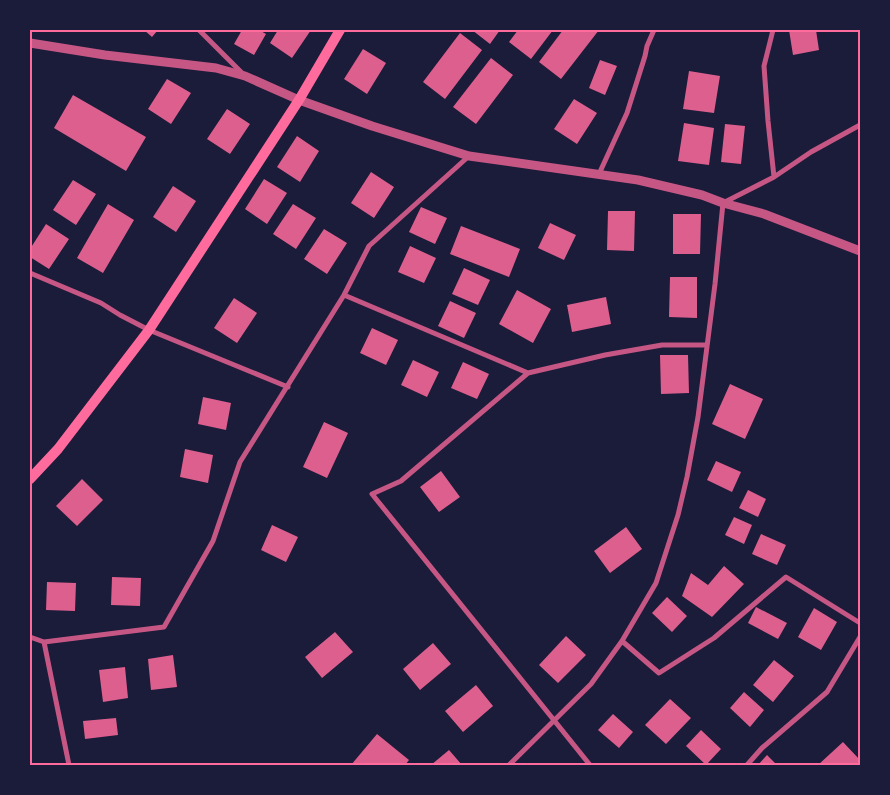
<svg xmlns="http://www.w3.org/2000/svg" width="890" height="795" viewBox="0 0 890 795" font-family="Barlow,sans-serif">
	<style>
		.building { fill: #dd5f8e }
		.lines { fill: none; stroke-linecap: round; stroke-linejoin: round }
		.minor { stroke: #c65784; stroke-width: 5 }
		.tertiary { stroke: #c65784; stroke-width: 9 }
		.secondary { stroke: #ff6b9d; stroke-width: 10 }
		.neatline { fill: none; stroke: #ff6b9d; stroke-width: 2 }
	</style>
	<rect width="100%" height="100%" fill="#1b1b3a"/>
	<path class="building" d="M144 30H158L152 37Z
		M242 30H259L266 34 254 55 234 44Z
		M278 30H311L292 58 270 43Z
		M472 30H500L490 44Z
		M518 30H553L531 59 509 42Z
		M563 30H599L561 79 539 62Z
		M789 30H816L819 50 793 55Z
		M460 33 482 50 445 99 423 82Z
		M363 49 386 63 367 94 344 79Z
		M491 58 513 75 476 124 453 107Z
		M600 60 617 66 605 95 589 88Z
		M689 71 720 76 714 113 683 109Z
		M167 79 191 93 171 124 148 109Z
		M73 95 146 137 126 171 54 128Z
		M574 99 597 113 577 144 554 129Z
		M227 109 250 124 230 154 207 139Z
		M684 123 714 128 709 165 678 161Z
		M725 124 745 126 741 164 721 162Z
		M297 136 319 151 300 182 277 167Z
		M371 172 394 187 374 218 351 203Z
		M264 179 287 193 267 224 245 209Z
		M73 180 96 194 76 225 53 210Z
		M173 186 196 201 176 232 153 217Z
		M108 204 134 220 103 273 77 258Z
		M293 204 316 218 296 249 273 234Z
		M421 207 447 218 435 244 409 232Z
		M608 211H635L634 251 607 250Z
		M673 214H701L700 254H673Z
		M550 223 576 235 564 260 538 248Z
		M46 224 69 239 49 269 30 257V249Z
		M461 226 520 249 509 277 450 254Z
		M324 229 347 243 327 274 304 259Z
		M410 246 436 258 424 283 398 272Z
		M464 268 490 280 478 305 452 294Z
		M670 277H697V318L669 317Z
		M517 290 551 309 533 343 499 324Z
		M606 297 611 324 572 332 567 305Z
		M234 298 257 313 237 343 214 328Z
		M450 301 476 313 464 338 438 326Z
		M372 328 398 340 386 365 360 353Z
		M660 355H688L689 393 661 394Z
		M413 360 439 372 427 397 401 385Z
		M463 362 489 374 477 399 451 388Z
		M730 384 763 399 745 439 712 424Z
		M203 397 231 403 226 430 198 424Z
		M324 422 348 433 327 478 303 467Z
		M185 449 213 455 208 483 180 477Z
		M716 461 741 472 732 492 707 480Z
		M441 471 460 497 439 512 420 487Z
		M82 479 103 500 77 526 56 506Z
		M748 490 766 499 758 517 739 508Z
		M734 517 752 525 744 544 725 535Z
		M272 525 298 537 286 562 261 550Z
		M626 527 642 549 610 573 594 551Z
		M761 534 786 545 777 565 752 554Z
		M724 566 744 584 712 617 682 596 691 573 708 585Z
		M112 577 141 578 140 606 111 605Z
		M47 582 76 583 75 611 46 610Z
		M667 597 687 616 672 632 652 613Z
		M756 607 787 623 778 639 748 623Z
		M814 608 837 622 821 650 798 637Z
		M335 632 353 652 322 678 305 657Z
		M566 636 586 655 558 683 539 665Z
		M433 643 451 664 420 690 403 669Z
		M173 655 177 687 151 690 148 659Z
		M774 660 794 676 773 702 753 685Z
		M125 667 128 698 103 702 99 670Z
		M476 685 493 706 463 732 445 711Z
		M744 692 764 710 750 727 730 708Z
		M670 699 691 718 666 744 645 725Z
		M613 714 633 732 619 748 598 730Z
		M116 718 118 735 85 739 83 721Z
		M701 730 721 749 706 765 686 746Z
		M377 734 409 760 405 765H351Z
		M843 742 860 760V765H818Z
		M449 750 462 765H431Z
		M767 755 777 765H758Z"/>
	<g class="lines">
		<path class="minor" d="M199 30 243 74
			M773 30 764 66 768 121 774 177
			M599 174 627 113 645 56 647 46 654 30
			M30 273 101 303 120 315 149 330 288 387
			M344 295 528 373
			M30 637 44 642 164 627 213 541 240 462 344 295 369 246 469 156
			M622 641 659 673 714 638 786 577 860 623
			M44 642 69 765
			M509 765 591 684 622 641 656 583 678 515 687 477 698 417 715 284 723 203 774 177 811 152 860 125
			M590 765 372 494 401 481 528 373 605 355 662 345H707
			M747 765 762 748 827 692 860 637"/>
		<path class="tertiary" d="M30 43 105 55 216 68 245 76 299 100 372 126 469 156 638 180 702 195 723 203 764 214 860 251"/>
		<path class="secondary" d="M30 479 58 449 149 330 299 100 340 30"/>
	</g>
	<rect width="890" height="795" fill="none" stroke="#1b1b3a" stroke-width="62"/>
	<rect x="31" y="31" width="828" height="733" class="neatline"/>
</svg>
